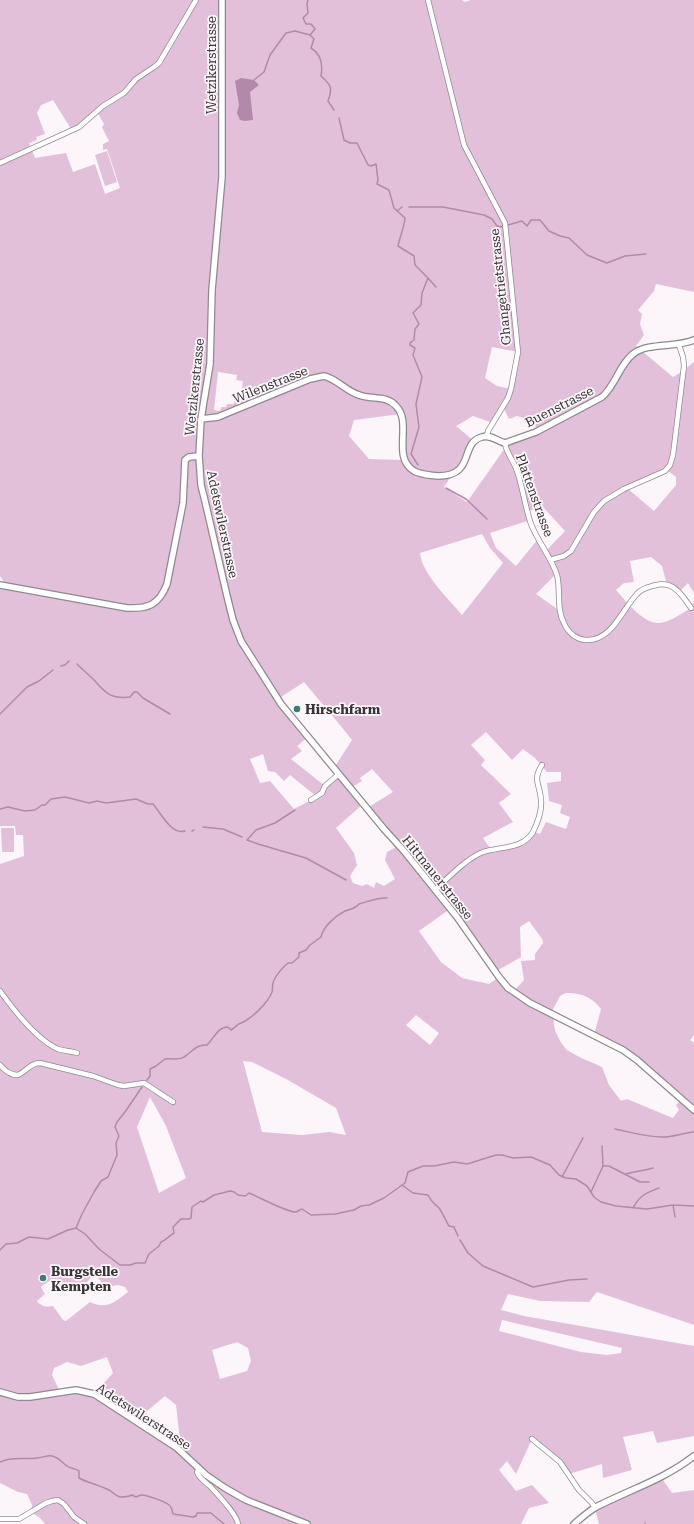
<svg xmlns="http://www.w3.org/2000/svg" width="694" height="1524" viewBox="0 0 694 1524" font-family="'Roboto Serif',serif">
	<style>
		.green { fill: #e3c0da; fill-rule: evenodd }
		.water { fill: #b289a8 }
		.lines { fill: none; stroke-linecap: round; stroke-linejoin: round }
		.stream { stroke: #b289a8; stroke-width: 1.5 }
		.minor-casing { stroke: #8f898d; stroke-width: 6 }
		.tertiary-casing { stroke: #8f898d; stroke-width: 8 }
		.minor { stroke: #fff; stroke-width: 4.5 }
		.tertiary { stroke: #fff; stroke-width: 5.5 }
		.poi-dot { fill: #387f77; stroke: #fcf6fa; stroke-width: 1.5 }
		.labels { text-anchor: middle; stroke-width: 3.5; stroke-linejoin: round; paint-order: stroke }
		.street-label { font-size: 13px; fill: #383537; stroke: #fcf6fa }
		.poi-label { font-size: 13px; font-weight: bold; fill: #383537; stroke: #fcf6fa; text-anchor: start }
	</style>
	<rect width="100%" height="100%" fill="#fcf6fa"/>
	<path class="green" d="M0 0H462L465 2 471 0H694V292L656 284 654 291 638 310 642 314 640 324 644 335 636 346 673 377 683 371 694 362V593L688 583 680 591 667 585 662 566 651 557 630 561 634 582 624 583 616 590C626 601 642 622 657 623 668 624 682 613 691 608L694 600V1035L690 1040 694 1043V1325L597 1292 589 1302 540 1301 508 1294 501 1310 524 1316 694 1346V1436L657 1443 653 1431 623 1437 632 1470 603 1478 602 1464 569 1474 560 1462 532 1439 516 1474 507 1461 499 1470 516 1491 532 1485 549 1503 529 1508 521 1524H45L40 1518 31 1512 32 1505 27 1494 18 1492 0 1483V864L24 856 23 835H16L15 826H1L0 827V585H6L0 576ZM53 100 71 129 88 121 97 112 104 124 102 127 109 141 103 144V150L107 149 120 188 105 194 95 164 73 172 66 153 35 158 29 143 37 140 36 137 45 134 37 113 41 105ZM492 347 518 352 511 389 497 386 485 378ZM218 372 237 375 236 380 243 381 241 399H235L234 404H227L226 407H221L220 411 214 410ZM503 407 509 419 517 416 535 422 536 432 505 443V448L467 502 444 487 450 478V475L463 465 474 441 456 426 473 416 493 423ZM401 414 404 460 369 459 349 436 354 420ZM667 470 676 477V485L654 511 627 488ZM543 507 565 531 545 552 538 539 516 566 496 548 490 533 530 520 528 511ZM482 534 490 548 503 563 462 615C448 598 422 574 420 553ZM556 574 560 611 536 594ZM304 682 340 725 352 740 334 768 339 774 325 786 291 759 302 751 297 746 308 737 278 699ZM486 732 512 760 523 749 535 758 547 772H561V781L547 783 549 801 562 805 560 813 570 817 566 829 546 822 540 834 533 831 522 844 490 848 483 838 513 822 499 803 511 794 481 765 485 760 471 745ZM263 754 268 771 275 772 284 781 290 775 317 797 294 809 270 781 260 783 250 759ZM372 769 393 792 367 808 398 846 387 852 385 860 395 879 384 886 376 882 374 888 367 884 362 886 353 883 350 876 357 865 354 853 336 828 363 804 351 788 362 781 360 778ZM450 909 495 972 521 957 520 927 529 921 542 939 543 943 535 954V960L521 961 524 980 513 992 499 977 489 984 462 978 441 962 419 931ZM566 993C579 992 593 997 601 1009L594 1035 637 1060 682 1099 676 1105 679 1110 673 1118 627 1099 621 1101 609 1085 602 1067C593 1063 574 1055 567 1050 560 1043 550 1025 555 1015L551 1013 560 996ZM416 1015 439 1033 430 1045 406 1025ZM243 1061 252 1062 286 1079 336 1108 346 1135 329 1132 302 1135 262 1132ZM150 1097 166 1126 186 1178 159 1193 137 1127ZM94 1274 106 1287 118 1285 125 1287 128 1292C115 1302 107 1310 90 1302L66 1321 63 1320 53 1306C46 1307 42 1307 37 1301L45 1294 41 1287 52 1279 60 1286 67 1283 82 1288ZM502 1320 622 1348 621 1353 607 1355 581 1352 499 1331ZM237 1342 248 1348 251 1361 247 1371 220 1379 212 1350ZM107 1357 113 1373 94 1394 71 1390 60 1392 52 1375 54 1368 67 1362 81 1366ZM165 1396 176 1405 180 1440 177 1448 139 1424 148 1418 146 1412Z
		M107 151 117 182 105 186 95 155Z
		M1 828H14V852H2Z
		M661 1477 672 1493 694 1490V1524H599L595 1508Z"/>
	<path class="water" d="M241 78 254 80 259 85 250 92 253 120 245 121 240 120 237 113 239 105 235 81Z"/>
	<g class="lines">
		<path class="stream" d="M308 0 307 3 308 13 303 18 306 24H311L315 29 310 35 314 39 311 48C321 54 323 65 321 76 331 85 333 88 328 101L334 110
			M254 80 264 72 270 55 286 33 295 31 310 35
			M339 118 344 140 350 143H357L368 165 371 166 376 164 378 180 377 184 389 190 394 208 405 218C404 228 400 236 398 246L414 256 415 265 428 278 422 293 421 305 413 313 419 324 415 329 414 340 410 343V345L415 348 413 355 422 377 416 404 419 427 411 454 418 465
			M409 207H443L484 215 492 219 497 226 503 227
			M397 211 402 207
			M508 225 522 221 527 226 531 220H540L549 231 560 236 569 238 587 255 607 263 625 256 646 254
			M428 278 436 287
			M446 488 466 499 487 519
			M77 664C83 670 89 675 95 681 106 694 112 699 130 697L134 692H137L143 698 170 714
			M61 666 65 665 69 661
			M0 714 27 687 39 681 53 670
			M0 809 8 807 25 811 35 810 42 805H45L51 799 65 797 89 803 97 801 106 803 136 799 148 804H153C161 813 171 835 185 831
			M295 810 275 823 256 830 247 840 258 844 306 858 346 880
			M203 827 223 829 242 837
			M192 831 194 830
			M147 1080 150 1076V1069L156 1066 165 1059C172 1058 178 1061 184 1057 192 1052 196 1044 207 1045 214 1038 218 1027 228 1027L231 1030C235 1028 237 1024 241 1023 251 1019 268 1003 272 992 273 989 272 986 273 983 275 976 283 967 288 963H292L299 957V953L306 950 310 945 321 937C323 927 335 916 345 911 350 909 355 909 359 904 367 902 378 897 387 898
			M615 1129C630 1132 646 1137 662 1137 673 1137 683 1133 694 1132
			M603 1166H609L640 1182H649
			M626 1174C635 1171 643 1171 653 1168
			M562 1177 583 1138
			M402 1185 413 1193 428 1195C431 1202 434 1203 439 1208 442 1212 446 1221 449 1226L454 1227 458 1236
			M591 1192 603 1166 602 1146
			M673 1205 675 1217
			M633 1208C640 1195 646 1193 659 1188
			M76 1228 82 1214 94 1192 101 1181 108 1177 117 1155 116 1143 119 1136 115 1127 117 1122 125 1112 142 1087
			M460 1240 468 1253 483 1266 533 1287 569 1280 587 1279
			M0 1250 6 1244 17 1243 29 1237 48 1239 68 1230 76 1228 85 1234 99 1249 120 1265H130L136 1263H145L149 1254 159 1246 161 1242C166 1240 169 1236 174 1233L173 1227 181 1219H189L191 1218 192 1207 201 1201 203 1202 214 1195 230 1191 234 1192 238 1195 245 1196 249 1193C257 1196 288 1213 296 1212 297 1212 301 1209 302 1209L311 1215 335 1214 354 1210 361 1206 369 1205 384 1198 405 1183 408 1172 423 1166H434L454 1162 467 1164 496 1155H502L513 1158 531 1157 550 1165 559 1175 566 1178 576 1179 587 1186 594 1197 601 1202 616 1206 647 1209 673 1205 694 1206
			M0 1462C13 1456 24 1460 37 1458 42 1458 47 1455 52 1456 59 1457 62 1463 67 1466 71 1469 75 1468 79 1471V1478C88 1483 99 1485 109 1490 113 1492 115 1496 120 1497 125 1497 128 1497 132 1495L136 1497C138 1496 140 1495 142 1495 147 1495 166 1502 169 1505 172 1507 172 1511 173 1514L193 1517 196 1516 197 1513H211L224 1524
			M645 1524V1523"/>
		<defs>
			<path id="minor" d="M428 0 464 145 505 223 518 352 511 389 508 398 488 431 487 436
				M0 163 79 127 103 106 124 93 136 79 154 67 159 63 196 0
				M505 443C506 453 514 461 517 471 523 488 525 507 531 524 538 542 551 557 557 575 561 591 556 609 564 623 568 633 577 640 587 640 613 640 622 609 637 594 642 588 649 587 656 585 674 581 682 595 691 608
				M550 560 564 556 571 551 594 512 604 501 624 489 665 471 670 465 673 455 684 366 683 357 679 345
				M311 800 322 793 325 786 339 774
				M435 890C448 878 467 858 483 852 501 846 522 850 533 832 538 822 542 811 541 800 540 783 532 781 542 765
				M0 991C13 1009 37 1040 58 1049 64 1051 71 1051 77 1053
				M0 1065C6 1071 10 1075 18 1075 27 1071 30 1063 40 1063L93 1076 118 1085 124 1086 144 1083 173 1102
				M532 1439 560 1462 579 1490 592 1503 595 1508
				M199 1468 197 1472C199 1478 205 1482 210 1486 217 1494 237 1514 238 1524
				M0 1519H19L46 1503 52 1501 58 1500 64 1504 74 1517 84 1524"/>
			<path id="tertiary" d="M222 0V177L212 290 210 364 201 419 199 456 201 485 205 501 227 596 233 620 241 641 281 704 384 829 404 851 457 917 499 977 508 988 530 1003 623 1050 637 1060 694 1110
				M201 419 218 417 310 379 324 376C337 379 346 391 359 395 371 400 387 395 396 406 413 423 391 457 414 471 421 475 431 475 438 476 476 476 459 443 482 437 490 434 497 441 505 443L536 432 602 397C616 385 619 365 633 354 648 342 676 348 694 340
				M0 585 127 608C148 609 159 605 167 584L183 503 185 460 189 457 199 456
				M0 1392 18 1397H30L76 1390 94 1394 177 1448 206 1475 225 1488 246 1500 307 1524
				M574 1524C581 1518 588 1512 596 1507 629 1490 665 1479 694 1456"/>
		</defs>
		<use href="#minor" class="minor-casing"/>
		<use href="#tertiary" class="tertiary-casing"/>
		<use href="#minor" class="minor"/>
		<use href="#tertiary" class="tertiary"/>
	</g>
	<g class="poi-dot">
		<circle cx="297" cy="709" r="4"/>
		<circle cx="43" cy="1278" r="4"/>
	</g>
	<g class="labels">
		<g class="street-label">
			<text transform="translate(211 65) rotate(-90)" y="5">Wetzikerstrasse</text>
			<text transform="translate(500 287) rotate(-96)" y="5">Ghangetrietstrasse</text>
			<text transform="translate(270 384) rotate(-22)" y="5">Wilenstrasse</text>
			<text transform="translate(194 387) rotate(-84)" y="5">Wetzikerstrasse</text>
			<text transform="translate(559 406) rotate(-27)" y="5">Buenstrasse</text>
			<text transform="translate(535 495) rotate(70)" y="5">Plattenstrasse</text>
			<text transform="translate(223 524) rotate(78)" y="5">Adetswilerstrasse</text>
			<text transform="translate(438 877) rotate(51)" y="5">Hittnauerstrasse</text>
			<text transform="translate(144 1416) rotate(33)" y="5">Adetswilerstrasse</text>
		</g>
		<g class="poi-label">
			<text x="305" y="714">Hirschfarm</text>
			<text x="51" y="1276">Burgstelle<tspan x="51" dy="15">Kempten</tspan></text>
		</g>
	</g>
</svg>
